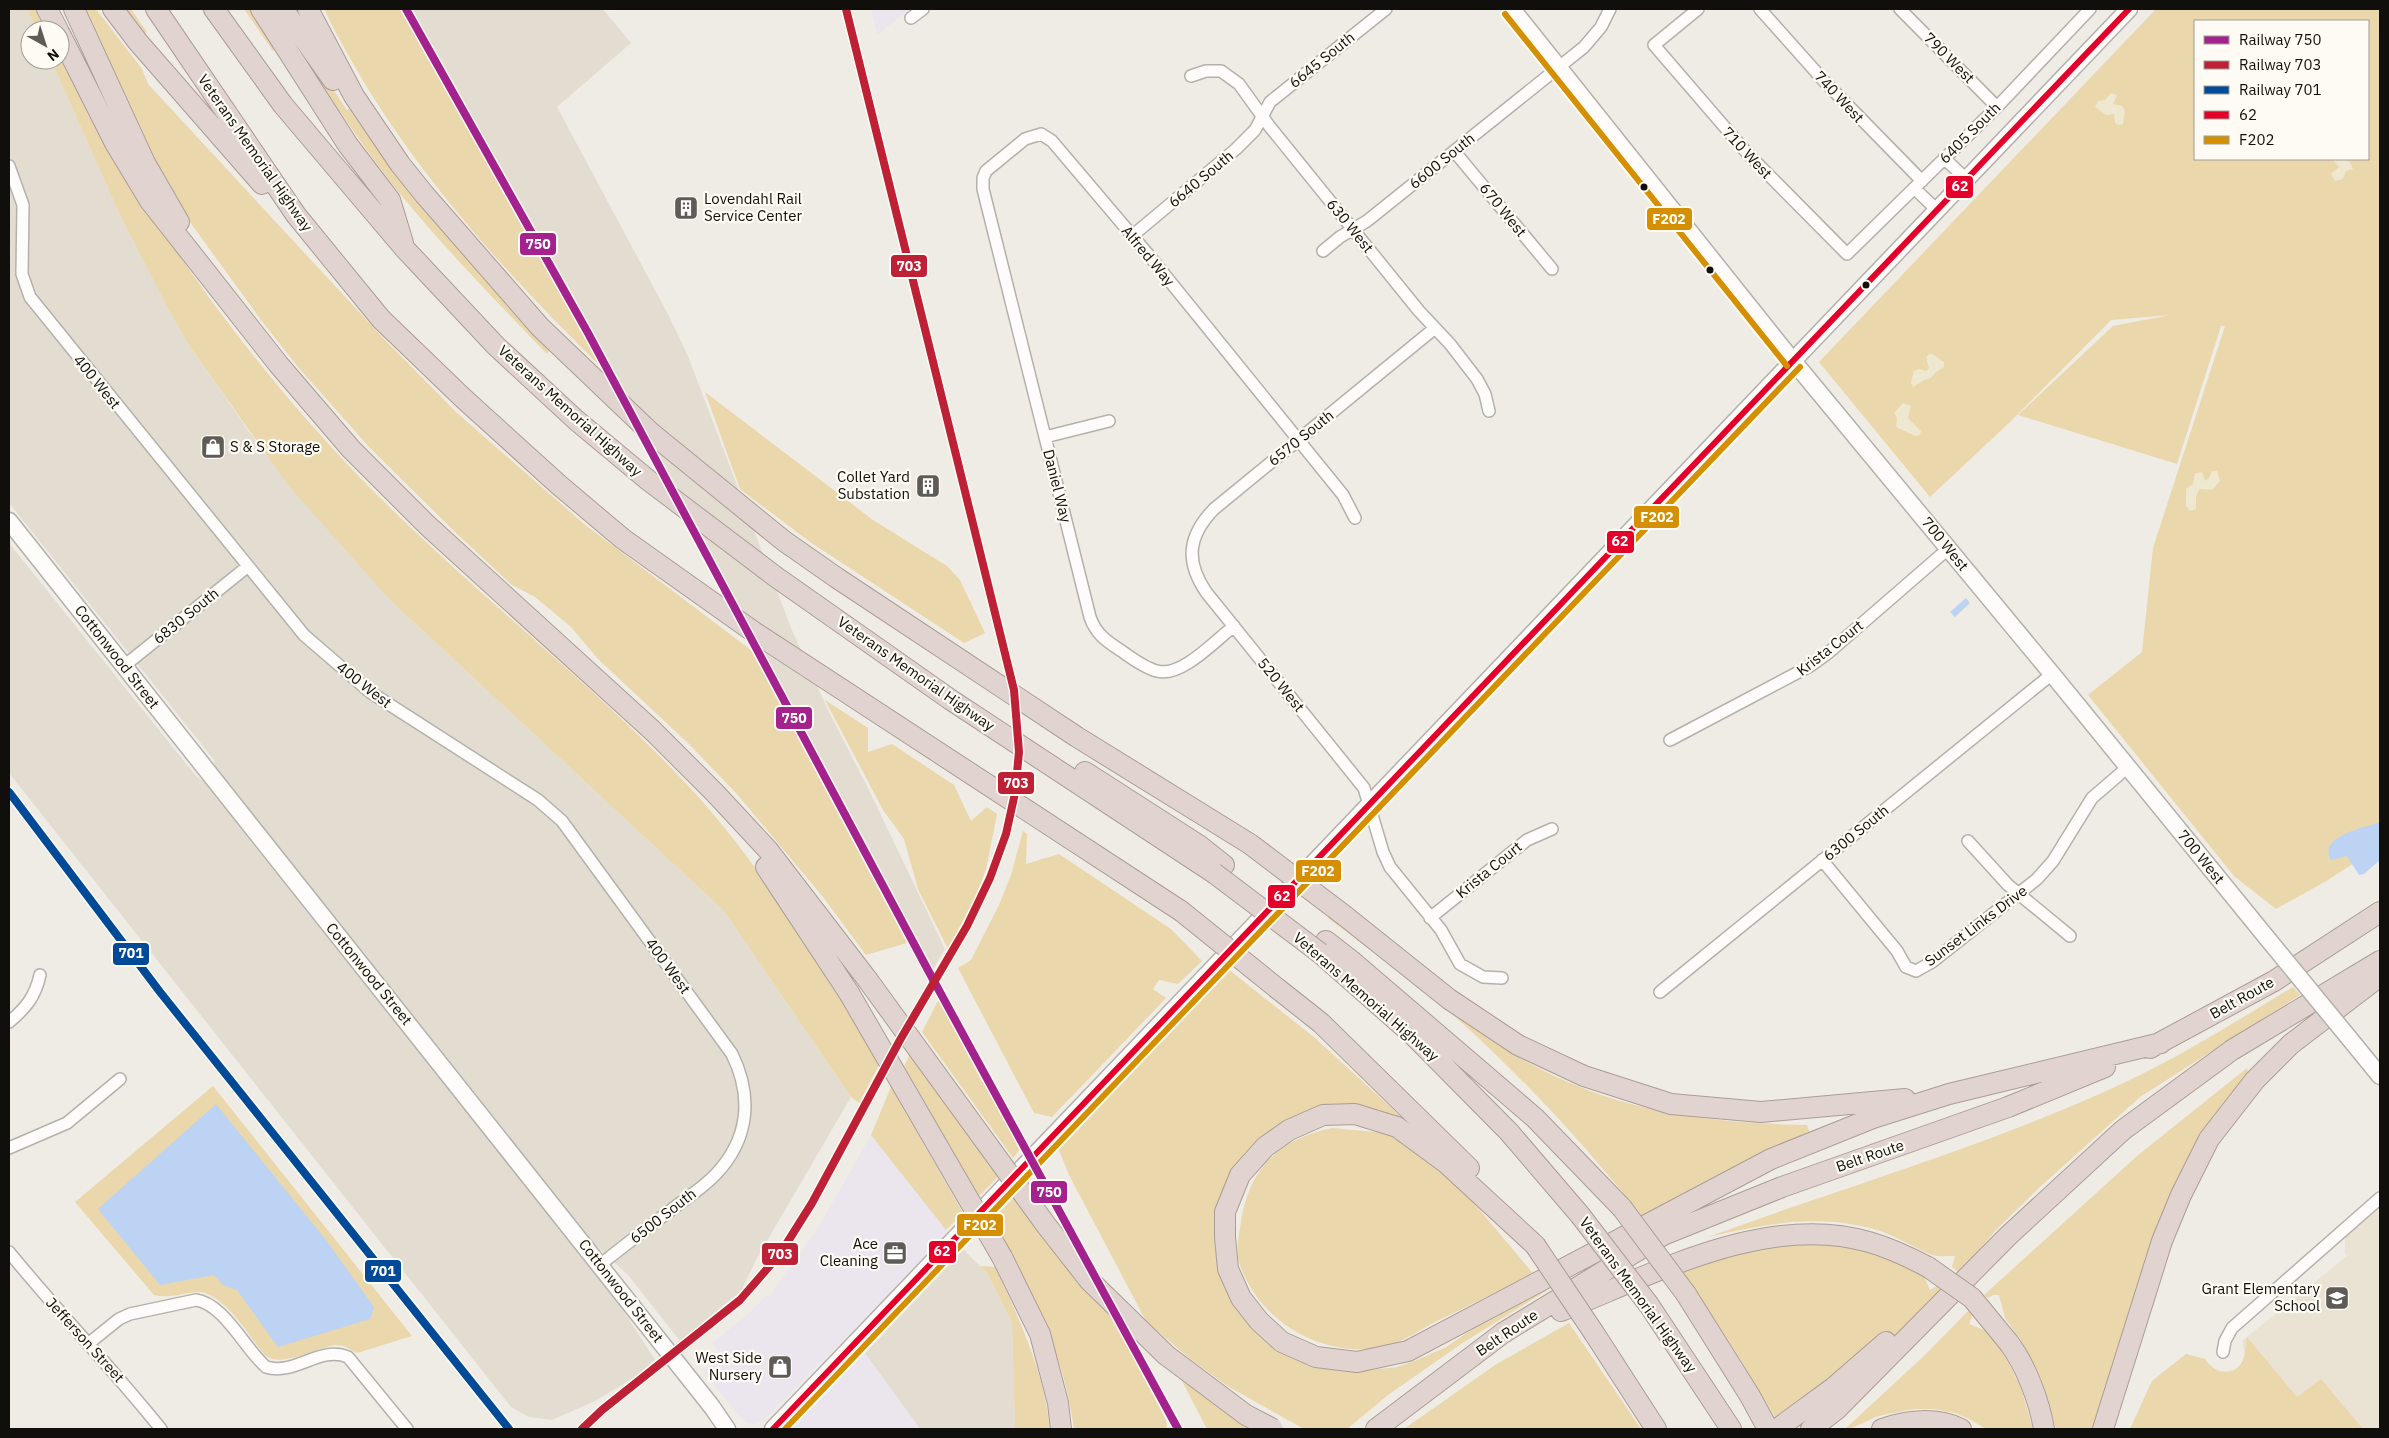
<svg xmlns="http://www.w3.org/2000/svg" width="2389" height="1438" viewBox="0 0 2389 1438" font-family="'IBM Plex Sans',sans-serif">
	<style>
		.commercial { fill: #ebe5ee }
		.built { fill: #e3ddd1 }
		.education { fill: #eae3d4 }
		.green { fill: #ead7ab; fill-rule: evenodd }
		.sand { fill: #eee8d0 }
		.water { fill: #bcd3f3 }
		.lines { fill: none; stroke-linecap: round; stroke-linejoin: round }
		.street-casing { stroke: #b4b1ac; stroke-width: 14 }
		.secondary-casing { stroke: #b4b1ac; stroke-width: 19 }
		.highway-casing { stroke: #ab9d96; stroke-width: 22 }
		.street { stroke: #fdfcfb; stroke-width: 11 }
		.secondary { stroke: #fdfcfb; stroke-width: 16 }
		.highway { stroke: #e0d3d0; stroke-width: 20 }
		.secondary-bridge-casing { stroke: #b4b1ac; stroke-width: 19; stroke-linecap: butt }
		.highway-bridge-casing { stroke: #ab9d96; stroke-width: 22; stroke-linecap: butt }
		.secondary-bridge { stroke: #fdfcfb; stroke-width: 16 }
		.highway-bridge { stroke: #e0d3d0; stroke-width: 20 }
		.bus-1-casing { stroke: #fefbf4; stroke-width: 10 }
		.bus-2-casing { stroke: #fefbf4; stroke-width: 10 }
		.bus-1 { stroke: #e4002b; stroke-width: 6 }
		.bus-2 { stroke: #d48f02; stroke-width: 6 }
		.rail-1-casing { stroke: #fefbf4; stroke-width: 11 }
		.rail-2-casing { stroke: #fefbf4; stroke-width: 11 }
		.rail-3-casing { stroke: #fefbf4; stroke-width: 11 }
		.rail-1 { stroke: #a4228e; stroke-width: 8 }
		.rail-2 { stroke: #be2036; stroke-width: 8 }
		.rail-3 { stroke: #004a97; stroke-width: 8 }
		.bus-dot { fill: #110f0b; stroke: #fefbf4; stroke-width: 2 }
		.labels { text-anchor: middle; stroke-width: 4.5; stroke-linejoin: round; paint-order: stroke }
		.street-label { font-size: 15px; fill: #110f0b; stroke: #fefbf4 }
		.poi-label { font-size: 15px; fill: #110f0b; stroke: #fefbf4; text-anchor: end }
		.line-badge { stroke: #fefbf4; stroke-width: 2 }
		.badge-label { font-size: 14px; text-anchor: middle; font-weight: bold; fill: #fff }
	</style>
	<rect width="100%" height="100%" fill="#efece5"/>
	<path class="commercial" d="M871 9H910L877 35Z
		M871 1135 949 1233 763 1421 755 1424 747 1423 738 1415 703 1371 718 1358V1350L712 1343 748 1314 767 1295 770 1297 776 1286 817 1230Z
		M865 1353 920 1429H791Z"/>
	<path class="built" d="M9 9H27L37 30H30V60H51L119 213 169 311 190 347 257 443 390 600 724 911 851 1097 757 1258 741 1291 680 1341 628 1275 593 1243 215 768 214 760 9 503Z
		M402 9H603L631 43 557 107 669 316 688 356 791 628 828 710 869 790 945 949 927 980 600 363Z
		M9 543 196 776 205 782 609 1288 655 1360 635 1377 595 1401 552 1420 529 1417 511 1407 9 773Z
		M961 1247 987 1273 1012 1323 1015 1429H920L865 1353 920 1295Z"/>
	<path class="education" d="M2380 1207V1429H2130L2152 1381 2186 1354 2205 1359 2209 1365 2219 1372 2234 1370 2241 1364 2245 1355 2242 1341 2347 1256 2345 1253V1236Z"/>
	<path class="green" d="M27 9H35L46 30H37Z
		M83 9H96L142 69 148 84 386 341 456 412 584 524 751 650 907 943 866 955 823 897 736 793 688 743 598 659 571 627 535 597 512 585 454 531 370 448 298 367 261 320 187 218 145 146Z
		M121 9H131L147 32 141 36Z
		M244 9H251L275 49 273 51Z
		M272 9H279L347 110 349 109 397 177 550 349 547 354C497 302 447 251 401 195 354 136 313 72 272 9Z
		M324 9H402L603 369C494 262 391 147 324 9Z
		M2156 9H2380V846L2328 880 2276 909 2234 876 2088 695 2142 652 2153 548 2225 326H2221L2177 464 2018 415 2113 326 2170 315 2111 320 2009 423 1930 497 1819 362ZM2195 21H2368V159H2195Z
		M60 58C135 199 225 332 334 450 440 566 568 661 677 774 760 860 820 963 879 1065L859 1103 851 1097 724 911 390 600 288 485 190 347 169 311 119 213 51 60H60Z
		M705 392 873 520 947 566 960 580 985 633 964 643 810 542 740 489Z
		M825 700 868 728V752L892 744 954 785 971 821 987 807 997 814 986 869 976 896 948 949 918 889 904 839 883 810Z
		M1023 831 1027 834 1026 864 1059 854 1171 929 1202 961 1178 984 1159 980 1153 989 1166 998 1052 1117 1034 1113 958 968 971 960 999 905 1011 875Z
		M1330 915C1392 964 1452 1018 1520 1058 1611 1111 1704 1123 1807 1125L1810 1133 1644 1219C1588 1148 1527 1082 1460 1021 1418 984 1372 952 1328 918Z
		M1228 969 1315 1038 1408 1123 1330 1109 1239 1168 1223 1272 1306 1362 1330 1369 1351 1372 1397 1367 1417 1360 1446 1347 1488 1319 1544 1288 1546 1291 1461 1344 1388 1395 1347 1429H1304L1229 1387 1189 1358 1146 1321 1069 1175 1059 1150Z
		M2293 987 2300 995 2140 1097 2040 1187 1996 1230 1959 1273 1952 1267 1955 1256C1948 1256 1938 1257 1932 1255 1913 1247 1896 1236 1877 1230 1818 1213 1765 1224 1708 1237 1849 1185 1996 1144 2132 1079 2188 1052 2240 1019 2293 987Z
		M939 999 980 1078 1022 1147 1013 1158 922 1032Z
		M910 1054 999 1176 979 1196 904 1066Z
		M2247 1068 2249 1075 2230 1098 2095 1429H2056L2041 1378 2022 1342 2005 1318 1999 1295H1993L1988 1298 1984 1295 2137 1156Z
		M213 1086 412 1336 357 1353 344 1346 336 1345C316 1347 279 1370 264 1354 249 1336 223 1291 197 1292 181 1293 169 1299 154 1295L75 1202Z
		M891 1087 963 1213 946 1230 871 1135Z
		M1332 1128 1386 1133 1405 1140 1450 1179 1473 1202 1536 1277 1512 1291H1498C1477 1302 1455 1312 1433 1323 1413 1334 1395 1347 1371 1349 1313 1353 1257 1318 1239 1262 1236 1252 1238 1238 1240 1228 1247 1171 1276 1140 1332 1128Z
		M1014 1197 1060 1259 1115 1322 1166 1420 1167 1429H1074C1064 1352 1030 1286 993 1219Z
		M1834 1243 1883 1256 1923 1274 1930 1290 1939 1285 1944 1288 1872 1357 1781 1427 1732 1346 1681 1269 1779 1244Z
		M980 1266 995 1267C1019 1318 1044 1372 1050 1429H1015L1012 1323 987 1273Z
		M1969 1310 1973 1314 1969 1324 1989 1332 2006 1358 2021 1388 2033 1429H1986L1971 1420 1955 1413 1934 1409H1914L1878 1416 1850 1429H1845L1926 1354Z
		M1569 1323 1641 1429H1404L1495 1365Z
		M2247 1337 2297 1397 2321 1379 2363 1429H2130L2152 1381 2186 1354 2205 1359C2213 1372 2231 1378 2241 1364 2246 1357 2245 1345 2247 1337Z
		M1182 1381 1255 1429H1207Z"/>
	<path class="sand" d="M2111 93 2117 95 2113 104 2122 106 2125 111 2123 124 2119 125 2115 123 2114 114 2106 115 2095 107 2098 101 2105 100Z
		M2332 159H2343L2350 162 2353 169 2346 171 2343 179 2335 181 2331 174 2339 167Z
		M1929 354H1932L1944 362V367L1936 372 1931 378 1924 380 1913 387 1911 383 1914 371 1919 369 1926 371 1929 368 1926 357Z
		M1903 403 1911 406 1908 418 1921 431 1920 435 1915 436 1896 427 1897 418 1894 413Z
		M2212 471H2217L2220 481 2212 490 2200 489 2196 496V509L2190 511 2186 506V489L2193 484 2195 473 2202 472 2205 481 2209 478Z"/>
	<path class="water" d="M1966 598 1970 603 1955 617 1950 612Z
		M2380 822V860L2364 874 2359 875 2347 856 2331 860C2316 836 2368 827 2380 822Z
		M216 1104 326 1240 374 1307 370 1319 278 1347 237 1290 223 1285 214 1275 160 1285 98 1209Z"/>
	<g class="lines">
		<defs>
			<path id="street" d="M1698 9 1654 45 1747 153 1847 254 1997 107 2090 9
				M1760 9 1825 82 1922 181
				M1900 9 1997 107
				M911 18 923 9
				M1191 76 1206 71H1221L1239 84 1270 127 1419 311 1450 344 1477 379 1485 394 1489 411
				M1454 151 1552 269
				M1944 158 1966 179
				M9 166 23 205 22 274 30 297 304 635 370 692 538 800 562 821 732 1054C753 1097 749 1139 716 1174 703 1188 685 1199 671 1210 647 1228 624 1246 601 1264
				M1914 188 1937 210
				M1132 236 1236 149 1255 130 1270 102 1386 9
				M1323 251 1340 237 1367 221 1584 47 1601 27 1610 9
				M1435 328 1214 509C1188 536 1185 561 1206 592L1364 788 1383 852 1390 867 1441 930 1460 964 1483 977 1502 978
				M1045 437 1109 421
				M1234 626C1216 640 1181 678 1157 671 1145 668 1133 659 1123 652 1108 642 1096 635 1090 617L983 189V178L986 171 1025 139 1041 134 1052 141 1147 253 1343 495 1355 518
				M124 666 247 567
				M1670 740 1810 666 1828 653 1949 548
				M1968 841 2008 885 2070 936
				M1822 860 1897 951 1906 967 1916 971 1932 962 2037 879 2053 861 2092 798 2128 767
				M1430 918 1527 840 1552 829
				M1660 992 2052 674
				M9 1022C26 1008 35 997 40 975
				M9 1148 67 1123 120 1079
				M9 1252C58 1312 112 1368 161 1429
				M88 1344 119 1319 130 1314 196 1300C224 1304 245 1349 266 1367 295 1376 320 1345 348 1357L407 1429
				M2223 1352 2225 1341 2232 1328 2380 1198"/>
			<path id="secondary" d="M1512 9 1784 350 2057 680 2267 938
				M9 521 712 1407 727 1429
				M2349 1038 2380 1076
				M773 1429 2129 9"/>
			<path id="highway" d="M47 9 58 30
				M74 9 145 163 179 222
				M113 9 138 42 262 184
				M156 9 296 215 381 319 463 398 559 485 623 539 754 632 1181 911
				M214 9 283 105 405 249 496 346 576 420 648 480 776 577 951 700 1214 873
				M261 9 348 145 390 200 403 243
				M283 9 333 80
				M308 9 354 96 400 164 424 194 540 327 650 432 784 541 837 578 1077 737 1250 844
				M60 34 115 143 150 201 279 365 351 449 427 525 653 731 715 793 768 850 867 979
				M1085 772 1200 846 1224 865
				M766 867 849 993
				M1345 916 1449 999 1518 1045 1584 1076 1671 1104 1761 1112 1905 1099
				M1326 941 1353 962 1535 1118 1622 1208
				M1320 953 1413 1035 1509 1132 1580 1215
				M1278 989 1321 1023 1469 1168
				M2150 1048 2274 981 2380 912
				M1535 1245 1446 1163 1397 1127 1355 1114 1323 1115 1289 1130 1265 1147 1240 1175 1225 1212V1237L1228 1269 1241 1298 1259 1321 1282 1342 1316 1357 1357 1362 1408 1351 1771 1159 1873 1118 1949 1094 2161 1043
				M1002 1257 1040 1334 1058 1403 1061 1429
				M1686 1294 1750 1396 1768 1429
				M1649 1305 1731 1429
				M1561 1311C1654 1274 1767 1212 1869 1242 1890 1248 1909 1257 1928 1267
				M1594 1333 1656 1429
				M2009 1343C2026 1366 2039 1400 2044 1429
				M1376 1429 1503 1333 1663 1235 1782 1187 2008 1107 2105 1067
				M1777 1429 1833 1388 1886 1342
				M1811 1429 1837 1409 2008 1236 2123 1130 2232 1050 2380 961
				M1882 1429C1906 1420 1937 1417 1961 1429
				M2103 1429 2162 1241 2181 1195 2209 1139 2255 1080 2291 1044 2380 976"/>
		</defs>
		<use href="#street" class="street-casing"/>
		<use href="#secondary" class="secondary-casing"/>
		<use href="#highway" class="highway-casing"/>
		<use href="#street" class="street"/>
		<use href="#secondary" class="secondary"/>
		<use href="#highway" class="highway"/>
		<defs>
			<path id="secondary-bridge" d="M2267 938 2349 1038"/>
			<path id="highway-bridge" d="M1250 844 1345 916
				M1214 873 1320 953
				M1181 911 1278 989
				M867 979 1046 1225 1089 1280 1166 1355 1246 1415 1273 1429
				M849 993 1002 1257
				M1622 1208 1686 1294
				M1580 1215 1649 1305
				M1535 1245 1594 1333
				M1928 1267 1972 1298 2009 1343"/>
		</defs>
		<use href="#secondary-bridge" class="secondary-bridge-casing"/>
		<use href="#highway-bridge" class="highway-bridge-casing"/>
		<use href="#secondary-bridge" class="secondary-bridge"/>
		<use href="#highway-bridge" class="highway-bridge"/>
		<defs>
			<path id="bus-1" d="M773 1429 2129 9"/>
			<path id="bus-2" d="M1505 14 1787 366
				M785 1429 1800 367"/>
		</defs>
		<use href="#bus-1" class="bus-1-casing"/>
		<use href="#bus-2" class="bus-2-casing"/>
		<use href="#bus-1" class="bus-1"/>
		<use href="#bus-2" class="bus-2"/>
		<defs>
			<path id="rail-1" d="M406 9 588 333 929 972 1178 1429"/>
			<path id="rail-2" d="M582 1429 602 1410 740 1300 780 1254 812 1203 900 1040 967 926 990 878 1006 834 1015 793 1019 752 1014 690 846 9"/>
			<path id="rail-3" d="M9 792 160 992 509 1429"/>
		</defs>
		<use href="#rail-1" class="rail-1-casing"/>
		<use href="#rail-2" class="rail-2-casing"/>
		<use href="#rail-3" class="rail-3-casing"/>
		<use href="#rail-1" class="rail-1"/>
		<use href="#rail-2" class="rail-2"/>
		<use href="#rail-3" class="rail-3"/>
	</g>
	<defs>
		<symbol id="building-square" viewBox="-11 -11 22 22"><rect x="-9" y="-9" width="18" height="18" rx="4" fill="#5f5c57" stroke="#fefbf4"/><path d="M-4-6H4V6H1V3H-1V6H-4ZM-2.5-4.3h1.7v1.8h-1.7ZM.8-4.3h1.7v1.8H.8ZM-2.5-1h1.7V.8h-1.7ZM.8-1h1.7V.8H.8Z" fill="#fff"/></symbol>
		<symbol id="shop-square" viewBox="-11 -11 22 22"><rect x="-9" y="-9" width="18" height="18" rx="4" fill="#5f5c57" stroke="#fefbf4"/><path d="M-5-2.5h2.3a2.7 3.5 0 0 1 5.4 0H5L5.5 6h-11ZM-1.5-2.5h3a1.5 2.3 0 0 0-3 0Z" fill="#fff"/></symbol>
		<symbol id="office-square" viewBox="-11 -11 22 22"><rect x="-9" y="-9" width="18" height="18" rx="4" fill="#5f5c57" stroke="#fefbf4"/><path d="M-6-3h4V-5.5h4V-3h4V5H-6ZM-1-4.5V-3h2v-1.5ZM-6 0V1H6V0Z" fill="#fff"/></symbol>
		<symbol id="school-square" viewBox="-11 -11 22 22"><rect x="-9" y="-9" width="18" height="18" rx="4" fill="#5f5c57" stroke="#fefbf4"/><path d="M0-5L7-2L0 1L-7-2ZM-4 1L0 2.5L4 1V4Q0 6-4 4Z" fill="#fff"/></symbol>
	</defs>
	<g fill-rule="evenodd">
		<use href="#building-square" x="672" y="194" width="28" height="28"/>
		<use href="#shop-square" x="199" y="433" width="28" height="28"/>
		<use href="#building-square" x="914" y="472" width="28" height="28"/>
		<use href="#office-square" x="881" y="1239" width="28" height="28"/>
		<use href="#school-square" x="2323" y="1284" width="28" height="28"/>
		<use href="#shop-square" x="766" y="1353" width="28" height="28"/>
	</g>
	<g class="bus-dot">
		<circle cx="1644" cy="187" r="4.5"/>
		<circle cx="1710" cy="270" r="4.5"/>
		<circle cx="1866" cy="285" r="4.5"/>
	</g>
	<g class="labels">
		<g class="street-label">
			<text transform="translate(1949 58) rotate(45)" y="5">790 West</text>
			<text transform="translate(1322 60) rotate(-39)" y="5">6645 South</text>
			<text transform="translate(1839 97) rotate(47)" y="5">740 West</text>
			<text transform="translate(1970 133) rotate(-45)" y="5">6405 South</text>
			<text transform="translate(255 153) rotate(55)" y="5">Veterans Memorial Highway</text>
			<text transform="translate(1747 153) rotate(47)" y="5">710 West</text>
			<text transform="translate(1442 161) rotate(-39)" y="5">6600 South</text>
			<text transform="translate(1201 179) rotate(-40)" y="5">6640 South</text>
			<text transform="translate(1503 210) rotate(51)" y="5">670 West</text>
			<text transform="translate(1350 226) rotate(51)" y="5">630 West</text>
			<text transform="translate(1148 256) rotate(50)" y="5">Alfred Way</text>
			<text transform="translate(97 382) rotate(51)" y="5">400 West</text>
			<text transform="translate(570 411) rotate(42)" y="5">Veterans Memorial Highway</text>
			<text transform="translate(1301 438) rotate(-39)" y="5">6570 South</text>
			<text transform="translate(1057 486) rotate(76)" y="5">Daniel Way</text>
			<text transform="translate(1945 544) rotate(51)" y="5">700 West</text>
			<text transform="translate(186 616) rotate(-39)" y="5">6830 South</text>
			<text transform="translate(1830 648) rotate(-38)" y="5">Krista Court</text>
			<text transform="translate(117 657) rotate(52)" y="5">Cottonwood Street</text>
			<text transform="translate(916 674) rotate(35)" y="5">Veterans Memorial Highway</text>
			<text transform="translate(364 685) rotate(38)" y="5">400 West</text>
			<text transform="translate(1281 685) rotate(51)" y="5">520 West</text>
			<text transform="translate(1856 833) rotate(-39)" y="5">6300 South</text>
			<text transform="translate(2201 857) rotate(51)" y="5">700 West</text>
			<text transform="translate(1489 870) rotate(-39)" y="5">Krista Court</text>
			<text transform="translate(1976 926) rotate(-37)" y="5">Sunset Links Drive</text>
			<text transform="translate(668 966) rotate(54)" y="5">400 West</text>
			<text transform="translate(369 974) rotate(51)" y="5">Cottonwood Street</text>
			<text transform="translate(1366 997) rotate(41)" y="5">Veterans Memorial Highway</text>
			<text transform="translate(2242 998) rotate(-29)" y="5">Belt Route</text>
			<text transform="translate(1870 1156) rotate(-19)" y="5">Belt Route</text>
			<text transform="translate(663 1216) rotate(-38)" y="5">6500 South</text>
			<text transform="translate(621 1291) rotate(52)" y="5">Cottonwood Street</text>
			<text transform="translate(1638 1295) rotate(54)" y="5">Veterans Memorial Highway</text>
			<text transform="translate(1507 1333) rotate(-34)" y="5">Belt Route</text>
			<text transform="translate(85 1340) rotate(48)" y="5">Jefferson Street</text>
		</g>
		<g class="poi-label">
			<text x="704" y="204" text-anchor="start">Lovendahl Rail<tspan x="704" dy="17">Service Center</tspan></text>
			<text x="230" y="452" text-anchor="start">S &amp; S Storage</text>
			<text x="910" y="482">Collet Yard<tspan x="910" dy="17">Substation</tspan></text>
			<text x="878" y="1249">Ace<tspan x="878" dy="17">Cleaning</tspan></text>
			<text x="2320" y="1294">Grant Elementary<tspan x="2320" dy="17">School</tspan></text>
			<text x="762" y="1363">West Side<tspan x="762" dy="17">Nursery</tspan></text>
		</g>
	</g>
	<g class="line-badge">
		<rect x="1945" y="175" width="29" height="24" rx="5" fill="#e4002b"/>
		<rect x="1646" y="207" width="47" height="24" rx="5" fill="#d48f02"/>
		<rect x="519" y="232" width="38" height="24" rx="5" fill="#a4228e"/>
		<rect x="890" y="254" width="38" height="24" rx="5" fill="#be2036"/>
		<rect x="1633" y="505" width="47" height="24" rx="5" fill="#d48f02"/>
		<rect x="1606" y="530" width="29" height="24" rx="5" fill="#e4002b"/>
		<rect x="775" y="706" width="38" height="24" rx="5" fill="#a4228e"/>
		<rect x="997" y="771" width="38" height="24" rx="5" fill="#be2036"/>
		<rect x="1295" y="859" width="47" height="24" rx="5" fill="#d48f02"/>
		<rect x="1267" y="884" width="29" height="25" rx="5" fill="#e4002b"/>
		<rect x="112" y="942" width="38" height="24" rx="5" fill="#004a97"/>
		<rect x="1030" y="1180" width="38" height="24" rx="5" fill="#a4228e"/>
		<rect x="956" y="1213" width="48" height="24" rx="5" fill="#d48f02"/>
		<rect x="928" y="1240" width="29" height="24" rx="5" fill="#e4002b"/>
		<rect x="761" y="1242" width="38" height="24" rx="5" fill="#be2036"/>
		<rect x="364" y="1259" width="38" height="24" rx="5" fill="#004a97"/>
	</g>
	<g class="badge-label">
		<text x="1960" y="191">62</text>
		<text x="1669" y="224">F202</text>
		<text x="538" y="249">750</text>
		<text x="909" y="271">703</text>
		<text x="1657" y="522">F202</text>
		<text x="1620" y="546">62</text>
		<text x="794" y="723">750</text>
		<text x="1016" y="788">703</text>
		<text x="1318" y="876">F202</text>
		<text x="1282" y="901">62</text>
		<text x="131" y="958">701</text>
		<text x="1049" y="1197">750</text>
		<text x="980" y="1230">F202</text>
		<text x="942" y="1256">62</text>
		<text x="780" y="1259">703</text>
		<text x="383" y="1276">701</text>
	</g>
	<rect width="2389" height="1438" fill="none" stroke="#110f0b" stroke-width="20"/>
	<rect x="2194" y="20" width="175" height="140" fill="#fefbf4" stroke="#9f9d97"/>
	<rect x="2204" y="36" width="25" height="8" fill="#a4228e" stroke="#9f9d97"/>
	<text x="2239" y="45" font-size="15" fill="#110f0b">Railway 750</text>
	<rect x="2204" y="61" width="25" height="8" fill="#be2036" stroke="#9f9d97"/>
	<text x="2239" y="70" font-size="15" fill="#110f0b">Railway 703</text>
	<rect x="2204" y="86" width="25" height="8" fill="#004a97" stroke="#9f9d97"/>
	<text x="2239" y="95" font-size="15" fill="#110f0b">Railway 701</text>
	<rect x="2204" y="111" width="25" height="8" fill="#e4002b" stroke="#9f9d97"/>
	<text x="2239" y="120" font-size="15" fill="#110f0b">62</text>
	<rect x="2204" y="136" width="25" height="8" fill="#d48f02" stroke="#9f9d97"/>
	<text x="2239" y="145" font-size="15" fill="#110f0b">F202</text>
	<g transform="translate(45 45) rotate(141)"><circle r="24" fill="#fefbf4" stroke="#9f9d97"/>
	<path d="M0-4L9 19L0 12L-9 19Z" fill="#5f5c57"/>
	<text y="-8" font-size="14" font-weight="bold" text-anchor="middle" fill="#110f0b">N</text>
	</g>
</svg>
